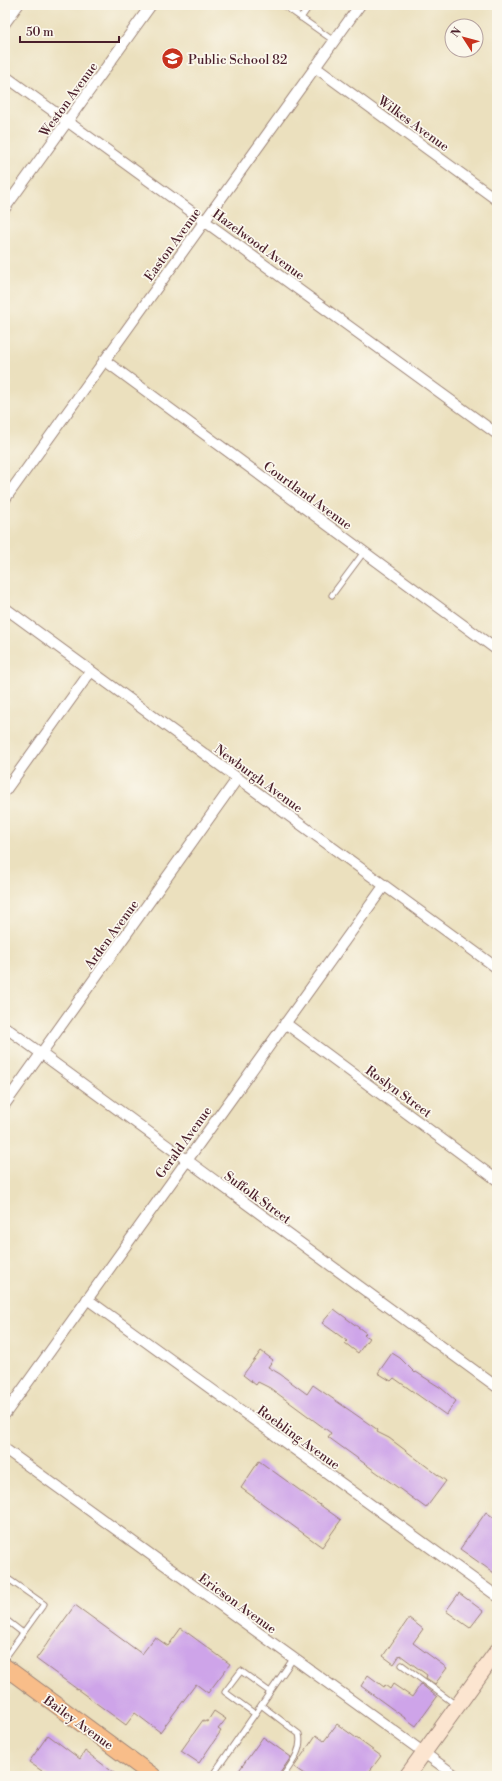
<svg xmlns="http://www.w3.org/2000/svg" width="502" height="1781" viewBox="0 0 502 1781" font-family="'Libre Bodoni',serif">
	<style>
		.building { fill: #cea4e9 }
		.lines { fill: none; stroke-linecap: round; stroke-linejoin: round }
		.lane-casing { stroke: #9a8074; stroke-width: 7 }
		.street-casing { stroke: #9a8074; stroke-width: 12 }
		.secondary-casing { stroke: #9a8074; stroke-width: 17 }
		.primary-casing { stroke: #9a8074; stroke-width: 18 }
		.lane { stroke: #fff; stroke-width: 5 }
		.street { stroke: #fff; stroke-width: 10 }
		.secondary { stroke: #fce5d0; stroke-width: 15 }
		.primary { stroke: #f8bd89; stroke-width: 16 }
		.labels { text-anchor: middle; stroke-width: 3.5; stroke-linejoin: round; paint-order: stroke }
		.poi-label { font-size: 13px; fill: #4a1f2b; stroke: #fbf7ec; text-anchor: start }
		.street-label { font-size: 13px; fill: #4a1f2b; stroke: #fbf7ec }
	</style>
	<rect width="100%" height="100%" fill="#fbf7ec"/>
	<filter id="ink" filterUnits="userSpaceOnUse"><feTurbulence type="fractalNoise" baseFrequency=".025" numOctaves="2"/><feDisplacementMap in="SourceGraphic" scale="8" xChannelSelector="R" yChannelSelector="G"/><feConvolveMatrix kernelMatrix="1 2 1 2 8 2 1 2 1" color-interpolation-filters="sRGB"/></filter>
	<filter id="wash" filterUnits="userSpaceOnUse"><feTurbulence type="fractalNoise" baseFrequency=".012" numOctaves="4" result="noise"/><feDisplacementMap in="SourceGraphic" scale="16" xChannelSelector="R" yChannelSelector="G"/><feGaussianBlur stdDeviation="0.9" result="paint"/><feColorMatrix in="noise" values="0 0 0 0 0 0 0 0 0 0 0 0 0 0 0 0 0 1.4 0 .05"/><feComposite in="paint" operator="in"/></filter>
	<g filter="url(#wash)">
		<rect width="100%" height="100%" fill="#ebe0be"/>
		<g id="blocks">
			<path class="building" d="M334 1309 366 1333 364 1335 369 1338 358 1353 345 1343 347 1341 322 1323Z
				M261 1351 273 1360 268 1367 280 1374 307 1394 313 1385 378 1430 377 1432 389 1438 446 1481 426 1508 328 1437 331 1433 270 1388 258 1382 256 1385 243 1375Z
				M392 1353 400 1358 415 1373 416 1372 441 1388 456 1401 446 1415 394 1378 391 1381 378 1373Z
				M259 1461 341 1520 322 1547 241 1488Z
				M486 1512 497 1520V1575L460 1549Z
				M459 1593 483 1611 470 1628 446 1611Z
				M75 1605 142 1654 155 1637 168 1646 181 1628 230 1664 208 1693 196 1684 160 1732 135 1713 126 1725 36 1659Z
				M409 1618 423 1629 413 1643 447 1668 435 1684 426 1678 427 1675 400 1655 394 1664 383 1656Z
				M368 1675 384 1687 385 1685 390 1689 393 1684 412 1697 421 1684 437 1697 416 1726 361 1686Z
				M214 1711 226 1719 218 1729 221 1731 199 1763 181 1751 203 1720 207 1722Z
				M337 1724 381 1756 366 1776H307L294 1767 316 1735 324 1741Z
				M48 1735 80 1759 85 1751 118 1776H49L29 1762Z
				M263 1737 291 1757 278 1776H235Z"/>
		</g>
	</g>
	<g filter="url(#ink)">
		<use href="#blocks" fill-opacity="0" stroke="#9a8074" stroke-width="1"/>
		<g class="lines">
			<defs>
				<path id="lane" d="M283 5 334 41
					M301 18 310 5
					M332 595 364 552
					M5 1582 7 1578 44 1604 5 1658
					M5 1619 23 1633
					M402 1665 456 1705
					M261 1705 299 1734C303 1749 292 1763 283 1776
					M255 1714 225 1692 241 1671 270 1692
					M212 1776 293 1659"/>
				<path id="street" d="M5 23 18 5
					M315 67 497 200
					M5 76 497 434
					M5 208 151 5
					M104 360 497 650
					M5 499 360 5
					M5 608 497 968
					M5 791 91 671
					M285 1023 497 1180
					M5 1027 497 1387
					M5 1104 237 779
					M87 1299 497 1596
					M5 1414 384 886
					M5 1449 456 1776"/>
				<path id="secondary" d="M407 1776 497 1651"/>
				<path id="primary" d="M5 1667 153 1776"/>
			</defs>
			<use href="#lane" class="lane-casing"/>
			<use href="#street" class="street-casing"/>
			<use href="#secondary" class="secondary-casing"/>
			<use href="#primary" class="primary-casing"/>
			<use href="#lane" class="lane"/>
			<use href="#street" class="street"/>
			<use href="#secondary" class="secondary"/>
			<use href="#primary" class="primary"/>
		</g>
	</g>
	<defs>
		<symbol id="school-disc" viewBox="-11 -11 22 22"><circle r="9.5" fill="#c8321e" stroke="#fbf7ec"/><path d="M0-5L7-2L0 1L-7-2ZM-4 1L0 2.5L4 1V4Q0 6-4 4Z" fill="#fff"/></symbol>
	</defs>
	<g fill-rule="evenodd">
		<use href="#school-disc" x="160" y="46" width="25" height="25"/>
	</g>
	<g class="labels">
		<g class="poi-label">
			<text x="188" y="64">Public School 82</text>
		</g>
		<g class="street-label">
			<text transform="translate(68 99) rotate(-54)" y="5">Weston Avenue</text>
			<text transform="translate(414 123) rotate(36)" y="5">Wilkes Avenue</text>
			<text transform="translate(172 244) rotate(-54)" y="5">Easton Avenue</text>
			<text transform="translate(259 244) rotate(36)" y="5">Hazelwood Avenue</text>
			<text transform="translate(308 495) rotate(36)" y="5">Courtland Avenue</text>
			<text transform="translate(259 778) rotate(36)" y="5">Newburgh Avenue</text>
			<text transform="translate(111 934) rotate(-54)" y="5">Arden Avenue</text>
			<text transform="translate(399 1091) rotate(36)" y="5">Roslyn Street</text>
			<text transform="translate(183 1142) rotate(-54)" y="5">Gerald Avenue</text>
			<text transform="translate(258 1197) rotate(36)" y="5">Suffolk Street</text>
			<text transform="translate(299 1437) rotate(36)" y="5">Roebling Avenue</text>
			<text transform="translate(238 1603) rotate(36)" y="5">Ericson Avenue</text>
			<text transform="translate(79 1722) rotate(36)" y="5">Bailey Avenue</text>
		</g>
	</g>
	<rect width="502" height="1781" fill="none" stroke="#fbf7ec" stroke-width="20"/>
	<g transform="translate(464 38) rotate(306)"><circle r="19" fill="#fbf7ec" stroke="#b4a19f"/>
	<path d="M0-3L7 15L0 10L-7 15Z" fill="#c8321e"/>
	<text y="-6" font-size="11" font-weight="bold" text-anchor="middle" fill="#4a1f2b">N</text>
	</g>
	<path d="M20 36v6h99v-6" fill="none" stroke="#4a1f2b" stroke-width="2"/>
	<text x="26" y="36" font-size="12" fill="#4a1f2b" stroke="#fbf7ec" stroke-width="3" paint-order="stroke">50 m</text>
</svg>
